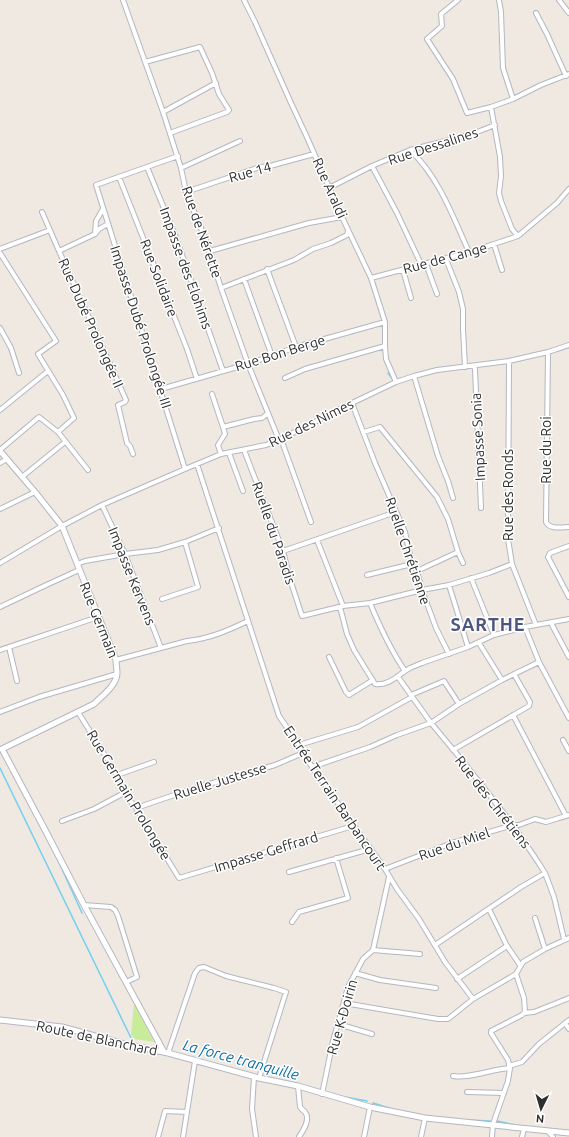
<svg xmlns="http://www.w3.org/2000/svg" width="569" height="1137" viewBox="0 0 569 1137" font-family="Ubuntu,sans-serif">
	<style>
		.pitch { fill: #c9ec9a }
		.lines { fill: none; stroke-linecap: round; stroke-linejoin: round }
		.stream { stroke: #75cff0; stroke-width: 1.5 }
		.minor-casing { stroke: #b4b7c1; stroke-width: 6 }
		.tertiary-casing { stroke: #b4b7c1; stroke-width: 7 }
		.minor { stroke: #fff; stroke-width: 4 }
		.tertiary { stroke: #fff; stroke-width: 5 }
		.labels { text-anchor: middle; stroke-width: 3; stroke-linejoin: round; paint-order: stroke }
		.street-label { font-size: 14px; fill: #2e2e2e; stroke: #fff }
		.water-label { font-size: 15px; font-style: italic; fill: #0d6fa3; stroke: #fff }
		.district-label { font-size: 18px; font-weight: bold; letter-spacing: 1px; fill: #4d5680; stroke: #fff }
	</style>
	<rect width="100%" height="100%" fill="#efe9e1"/>
	<path class="pitch" d="M134 1003 154 1042 135 1039 131 1035Z"/>
	<g class="lines">
		<path class="stream" d="M388 373 394 381
			M0 768 132 1040
			M57 858 82 913
			M339 1096 367 1101
			M373 1103 392 1109
			M469 1120 490 1121
			M497 1121 515 1125"/>
		<defs>
			<path id="minor" d="M123 0 163 112 181 168 186 192 205 238 221 288 248 364 279 440
				M244 0 255 22 291 103 306 135 342 217 371 278 385 322V346L386 359 396 382
				M458 0 441 14 442 26 427 39 453 79 467 113 491 107 513 99 541 85 569 74
				M499 0 501 12 503 68 513 99
				M559 0 569 13
				M536 13 547 34 566 76
				M145 62 200 47 212 73 219 94 229 110 227 112 170 133
				M491 107 500 157 501 176 499 193 501 201 512 229 518 236
				M163 112 216 83
				M410 150C439 177 453 217 469 252
				M178 156 96 185 185 469
				M372 166 397 213 421 264
				M147 167 175 235 223 371
				M181 168 240 141
				M119 177 187 349 197 379
				M329 188 372 166 410 150 472 134 495 125
				M186 192 260 167 270 166 314 154
				M103 209 96 221 95 234 59 251 111 366 126 400 125 402 118 405 127 443 130 446 133 454
				M42 212 59 251
				M95 234 99 229 108 224
				M494 244 502 270
				M0 249 50 230
				M210 251 309 223 342 217
				M0 253 56 341 38 354 63 395 74 418 58 432 88 470
				M446 259 459 292 463 309V329L465 367
				M426 264 437 294
				M267 269 296 347
				M403 270 411 298
				M371 278 473 251 518 236 557 203 569 189
				M244 279 272 356
				M221 288 294 260 313 249 331 243 347 235 348 231
				M0 328 11 348 19 373
				M548 352 546 522C550 530 562 527 569 527
				M509 361 508 539 512 564 536 625
				M474 366 475 369 481 508
				M414 376 438 456 448 481 453 498
				M285 378 305 369 385 346
				M161 389 248 364 296 347 385 322
				M212 394 223 427
				M352 403 375 463 405 532 412 564 417 571 422 590 436 628 449 654
				M0 410 48 371
				M364 432 380 427 437 497 448 519 458 552 417 571
				M281 439 311 522
				M0 450 39 417 58 432
				M244 450 283 551 290 579 302 616 343 606 370 603 422 590 449 585 489 573 512 564
				M229 453 243 491
				M221 454 218 445 225 434 223 427 254 419 262 418 267 414
				M0 463 7 459
				M197 464 279 716 299 745 312 767 385 869 397 889 419 919 445 962 473 999
				M22 477 65 442
				M102 505 125 554 161 648
				M0 509 35 492
				M317 540 343 606
				M569 546 550 553 548 557 569 597
				M283 551 396 512
				M458 552 463 563
				M0 563 62 526 102 505 185 469 221 454 266 445 281 439 352 403 396 382 414 376 437 370 509 361 548 352 569 345
				M77 564 85 561 125 554 158 550 185 542 219 528
				M367 575 412 564
				M471 578 494 635
				M449 585 468 647
				M162 599 198 587 185 542
				M0 607 42 587 79 570
				M340 607 347 634 354 650 375 684C387 686 396 677 405 671 390 649 380 627 370 603
				M551 623 569 657
				M525 627 539 662 569 718
				M479 643 502 680
				M9 647 17 681
				M0 650 98 617
				M329 657 346 692 349 695 373 680
				M116 660 187 641C209 639 229 630 248 621
				M405 671 410 668 422 663 468 647 494 635 525 627 569 619
				M398 677 431 723 461 759 513 825 538 862 545 873 554 897 564 939
				M411 695 444 681 459 704
				M0 712 39 697 117 674
				M78 712 117 775 124 793 136 808 179 878 353 826
				M513 715 566 816
				M563 740 569 751
				M299 745 358 727 412 697
				M453 750 529 706 530 702 514 674
				M312 767 370 747 397 735 431 723 459 704 502 680 539 662
				M117 775 154 762
				M136 808 192 789 275 765 303 753
				M62 821 94 809 124 793
				M385 869 452 843 513 825H519L535 819 546 822 569 815
				M289 872 370 849
				M84 905 111 907 115 910 118 916 137 977 126 982
				M489 909 507 946 520 965
				M535 918 545 949
				M292 922 299 912 348 898 336 858
				M435 945 521 887 545 873
				M373 950 420 954
				M355 973 380 980 436 988
				M457 979 507 946
				M344 1003 438 1019H448L473 999 516 974
				M524 1013 534 1012 569 998
				M565 1023 569 1029
				M338 1024 372 1034
				M168 1053 195 973 199 968 204 967 226 976 274 988 286 992 259 1078
				M509 1066 522 1062 539 1044 569 1020
				M453 1076C469 1079 492 1069 510 1068
				M254 1077 252 1109 256 1137
				M298 1086 300 1107C301 1109 303 1110 305 1112 311 1119 303 1131 299 1137
				M467 1092 504 1093
				M322 1094 333 1041 348 987 363 959 373 950 389 877
				M548 1131 553 1137
				M158 1137 165 1111 187 1112
				M183 1137 195 1061
				M364 1137 370 1107
				M421 1137 425 1118
				M492 1137 493 1124 508 1081 510 1068 508 1060 491 1033V1031L522 1015 525 1012 524 998 516 974 523 962 545 949 569 938
				M522 1137 524 1129"/>
			<path id="tertiary" d="M0 451 35 492 62 526 116 660C116 664 117 669 117 673 117 685 102 696 94 704L2 749 43 826 84 905 164 1052
				M0 1020 62 1027 124 1044 168 1053 259 1078 298 1086 370 1107 425 1118 569 1133"/>
		</defs>
		<use href="#minor" class="minor-casing"/>
		<use href="#tertiary" class="tertiary-casing"/>
		<use href="#minor" class="minor"/>
		<use href="#tertiary" class="tertiary"/>
	</g>
	<g class="labels">
		<g class="street-label">
			<text transform="translate(433 146) rotate(-18)" y="5">Rue Dessalines</text>
			<text transform="translate(250 172) rotate(-16)" y="5">Rue 14</text>
			<text transform="translate(330 188) rotate(66)" y="5">Rue Araldi</text>
			<text transform="translate(202 232) rotate(71)" y="5">Rue de Nérette</text>
			<text transform="translate(445 258) rotate(-15)" y="5">Rue de Cange</text>
			<text transform="translate(186 268) rotate(70)" y="5">Impasse des Elohims</text>
			<text transform="translate(159 278) rotate(69)" y="5">Rue Solidaire</text>
			<text transform="translate(91 323) rotate(66)" y="5">Rue Dubé Prolongée II</text>
			<text transform="translate(141 327) rotate(72)" y="5">Impasse Dubé Prolongée III</text>
			<text transform="translate(280 353) rotate(-17)" y="5">Rue Bon Berge</text>
			<text transform="translate(311 423) rotate(-26)" y="5">Rue des Nimes</text>
			<text transform="translate(478 437) rotate(-93)" y="5">Impasse Sonia</text>
			<text transform="translate(546 450) rotate(-90)" y="5">Rue du Roi</text>
			<text transform="translate(508 495) rotate(-90)" y="5">Rue des Ronds</text>
			<text transform="translate(274 533) rotate(71)" y="5">Ruelle du Paradis</text>
			<text transform="translate(408 551) rotate(71)" y="5">Ruelle Chrétienne</text>
			<text transform="translate(132 576) rotate(68)" y="5">Impasse Kervens</text>
			<text transform="translate(99 620) rotate(68)" y="5">Rue Germain</text>
			<text transform="translate(220 781) rotate(-17)" y="5">Ruelle Justesse</text>
			<text transform="translate(129 795) rotate(59)" y="5">Rue Germain Prolongée</text>
			<text transform="translate(335 798) rotate(56)" y="5">Entrée Terrain Barbancourt</text>
			<text transform="translate(493 802) rotate(52)" y="5">Rue des Chrétiens</text>
			<text transform="translate(454 844) rotate(-19)" y="5">Rue du Miel</text>
			<text transform="translate(266 852) rotate(-17)" y="5">Impasse Geffrard</text>
			<text transform="translate(342 1017) rotate(-74)" y="5">Rue K-Doirin</text>
			<text transform="translate(97 1038) rotate(12)" y="5">Route de Blanchard</text>
		</g>
		<g class="water-label">
			<text transform="translate(241 1060) rotate(15)" y="5">La force tranquille</text>
		</g>
		<g class="district-label">
			<text x="488" y="631">SARTHE</text>
		</g>
	</g>
	<g transform="translate(541 1109) rotate(185)" stroke="#ffffff" stroke-width="3" paint-order="stroke">
	<path d="M0-3L7 15L0 10L-7 15Z" fill="#2e2e2e"/>
	<text y="-6" font-size="11" font-weight="bold" text-anchor="middle" fill="#2e2e2e">N</text>
	</g>
</svg>
